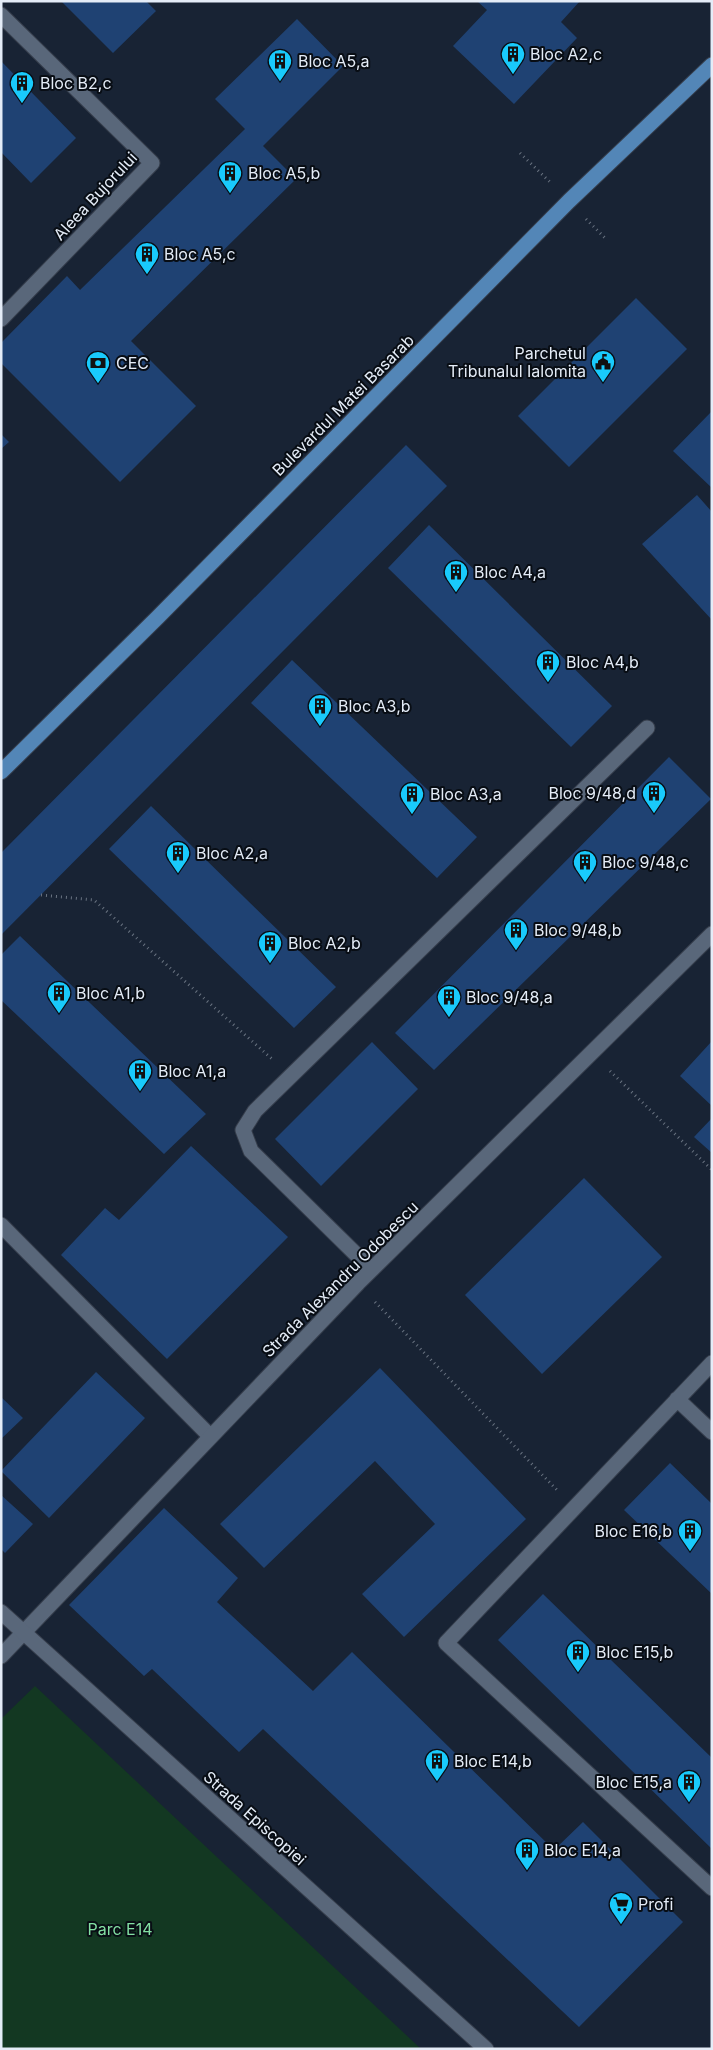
<svg xmlns="http://www.w3.org/2000/svg" width="713" height="2050" viewBox="0 0 713 2050" font-family="Inter,sans-serif">
  <rect width="100%" height="100%" fill="#182334"/>
  <path fill="#133822" d="M35,1686L421,2049H1V1719Z"/>
  <path fill="#1f4273" d="M61,1H146L156,11L113,53Z
    M477,1H580L561,22L577,38L514,104L453,46L487,10Z
    M297,19L343,66L263,146L296,179L131,341L196,406L120,482L1,363V343L67,276L80,290L245,129L215,99Z
    M1,61L76,138L31,183L1,152Z
    M636,298L687,349L569,467L518,416Z
    M712,411V488L673,451Z
    M1,434L9,442L1,449Z
    M406,445L447,486L1,935V853Z
    M697,495L712,512V620L642,544Z
    M429,525L612,706L571,747L388,568Z
    M292,660L477,837L437,878L251,703Z
    M669,757L711,799L434,1070L395,1033Z
    M151,806L336,987L294,1028L109,849Z
    M20,936L206,1114L164,1154L1,1000V955Z
    M712,1041V1106L680,1076Z
    M372,1042L418,1089L321,1186L275,1139Z
    M712,1118V1153L694,1137Z
    M191,1146L288,1237L167,1359L61,1255L105,1208L119,1220Z
    M584,1178L662,1257L542,1374L465,1295Z
    M380,1368L526,1519L404,1637L362,1594L435,1524L375,1461L264,1568L220,1524Z
    M96,1372L145,1418L49,1518L1,1471Z
    M1,1397L23,1418L1,1439Z
    M670,1463L712,1504V1594L624,1510Z
    M1,1495L33,1524L5,1553L1,1549Z
    M164,1508L238,1578L217,1602L313,1691L352,1652L554,1850L583,1822L683,1922L579,2027L263,1729L239,1752L152,1669L144,1676L69,1605Z
    M543,1594L712,1758V1849L498,1640Z"/>
  <g fill="none" stroke-linecap="round" stroke-linejoin="round">
    <g stroke="#353d4b" stroke-width="17">
      <path id="service" d="M1,15L152,163L1,319
        M1,1225L210,1436
        M371,1269L251,1151L243,1130L255,1111L647,728
        M712,1363L446,1643L712,1888
        M677,1399L712,1432"/>
    </g>
    <g stroke="#353d4b" stroke-width="17">
      <path id="minor" d="M1,1656L358,1283L712,934"/>
    </g>
    <g stroke="#353d4b" stroke-width="17">
      <path id="tertiary" d="M1,1612L486,2049"/>
    </g>
    <g stroke="#353d4b" stroke-width="17">
      <path id="primary" d="M1,772L158,617L569,201L712,65"/>
    </g>
    <path stroke="#697381" stroke-width="3" stroke-dasharray="1 4" stroke-linecap="butt" d="M520,153L552,184
      M586,219L605,238
      M41,895L94,900L272,1059
      M610,1071L712,1170
      M375,1302L557,1490"/>
    <use href="#service" stroke="#59677a" stroke-width="15"/>
    <use href="#minor" stroke="#59677a" stroke-width="15"/>
    <use href="#tertiary" stroke="#59677a" stroke-width="15"/>
    <use href="#primary" stroke="#5386b7" stroke-width="15"/>
  </g>
  <defs>
    <g id="building-pin" transform="scale(1.25)"><path d="M0 17L-7.5 6A9.5 9.5 0 1 1 7.5 6Z" fill="#19cafc" stroke="#080d14"/><path d="M-4-6H4V6H1V3H-1V6H-4ZM-2.5-4.3h1.7v1.8h-1.7ZM.8-4.3h1.7v1.8H.8ZM-2.5-1h1.7V.8h-1.7ZM.8-1h1.7V.8H.8Z" fill="#111"/></g>
    <g id="civic-pin" transform="scale(1.25)"><path d="M0 17L-7.5 6A9.5 9.5 0 1 1 7.5 6Z" fill="#19cafc" stroke="#080d14"/><path d="M-.6-6.5H3V-4.5H.6V-3L4-1V1h2V6H-6V1h2V-1L-.6-3ZM-1.2 2.5V6h2.4V2.5Z" fill="#111"/></g>
    <g id="bank-pin" transform="scale(1.25)"><path d="M0 17L-7.5 6A9.5 9.5 0 1 1 7.5 6Z" fill="#19cafc" stroke="#080d14"/><path d="M-6-4H6V4H-6ZM0-2.3a2.3 2.3 0 1 0 0 4.6a2.3 2.3 0 1 0 0-4.6Z" fill="#111"/></g>
    <g id="supermarket-pin" transform="scale(1.25)"><path d="M0 17L-7.5 6A9.5 9.5 0 1 1 7.5 6Z" fill="#19cafc" stroke="#080d14"/><path d="M-6-5.5h2.5l.6 2H6L4.5 2H-2.5L-4.4-4H-6ZM-1.5 3.2a1.3 1.3 0 1 0 .1 0ZM3 3.2a1.3 1.3 0 1 0 .1 0Z" fill="#111"/></g>
  </defs>
  <g fill-rule="evenodd">
    <use href="#building-pin" x="513" y="54"/>
    <use href="#building-pin" x="280" y="61"/>
    <use href="#building-pin" x="22" y="83"/>
    <use href="#building-pin" x="230" y="173"/>
    <use href="#building-pin" x="147" y="254"/>
    <use href="#civic-pin" x="603" y="362"/>
    <use href="#bank-pin" x="98" y="363"/>
    <use href="#building-pin" x="456" y="572"/>
    <use href="#building-pin" x="548" y="662"/>
    <use href="#building-pin" x="320" y="706"/>
    <use href="#building-pin" x="654" y="793"/>
    <use href="#building-pin" x="412" y="794"/>
    <use href="#building-pin" x="178" y="853"/>
    <use href="#building-pin" x="585" y="862"/>
    <use href="#building-pin" x="516" y="930"/>
    <use href="#building-pin" x="270" y="943"/>
    <use href="#building-pin" x="59" y="993"/>
    <use href="#building-pin" x="449" y="997"/>
    <use href="#building-pin" x="140" y="1071"/>
    <use href="#building-pin" x="690" y="1531"/>
    <use href="#building-pin" x="578" y="1652"/>
    <use href="#building-pin" x="437" y="1761"/>
    <use href="#building-pin" x="689" y="1782"/>
    <use href="#building-pin" x="527" y="1850"/>
    <use href="#supermarket-pin" x="621" y="1904"/>
  </g>
  <g text-anchor="middle" stroke-width="4" stroke-linejoin="round" paint-order="stroke">
    <g font-size="16" fill="#e4ecf7" stroke="#080d14" text-anchor="start">
      <text x="530" y="60">Bloc A2,c</text>
      <text x="298" y="67">Bloc A5,a</text>
      <text x="40" y="89">Bloc B2,c</text>
      <text x="248" y="179">Bloc A5,b</text>
      <text x="164" y="260">Bloc A5,c</text>
      <text x="586" y="359" text-anchor="end">Parchetul<tspan x="586" dy="18">Tribunalul Ialomita</tspan></text>
      <text x="116" y="369">CEC</text>
      <text x="474" y="578">Bloc A4,a</text>
      <text x="566" y="668">Bloc A4,b</text>
      <text x="338" y="712">Bloc A3,b</text>
      <text x="636" y="799" text-anchor="end">Bloc 9/48,d</text>
      <text x="430" y="800">Bloc A3,a</text>
      <text x="196" y="859">Bloc A2,a</text>
      <text x="602" y="868">Bloc 9/48,c</text>
      <text x="534" y="936">Bloc 9/48,b</text>
      <text x="288" y="949">Bloc A2,b</text>
      <text x="76" y="999">Bloc A1,b</text>
      <text x="466" y="1003">Bloc 9/48,a</text>
      <text x="158" y="1077">Bloc A1,a</text>
      <text x="672" y="1537" text-anchor="end">Bloc E16,b</text>
      <text x="596" y="1658">Bloc E15,b</text>
      <text x="454" y="1767">Bloc E14,b</text>
      <text x="672" y="1788" text-anchor="end">Bloc E15,a</text>
      <text x="544" y="1856">Bloc E14,a</text>
      <text x="638" y="1910">Profi</text>
    </g>
    <g font-size="16" fill="#e4ecf7" stroke="#080d14">
      <text transform="translate(95 196) rotate(-47)" y="6">Aleea Bujorului</text>
      <text transform="translate(343 405) rotate(-45)" y="6">Bulevardul Matei Basarab</text>
      <text transform="translate(340 1279) rotate(-45)" y="6">Strada Alexandru Odobescu</text>
      <text transform="translate(255 1818) rotate(42)" y="6">Strada Episcopiei</text>
    </g>
    <g font-size="16" fill="#83dfa3" stroke="#080d14">
      <text x="120" y="1935">Parc E14</text>
    </g>
  </g>
  <rect width="713" height="2050" fill="none" stroke="#e4ecf7" stroke-width="5"/>
</svg>
